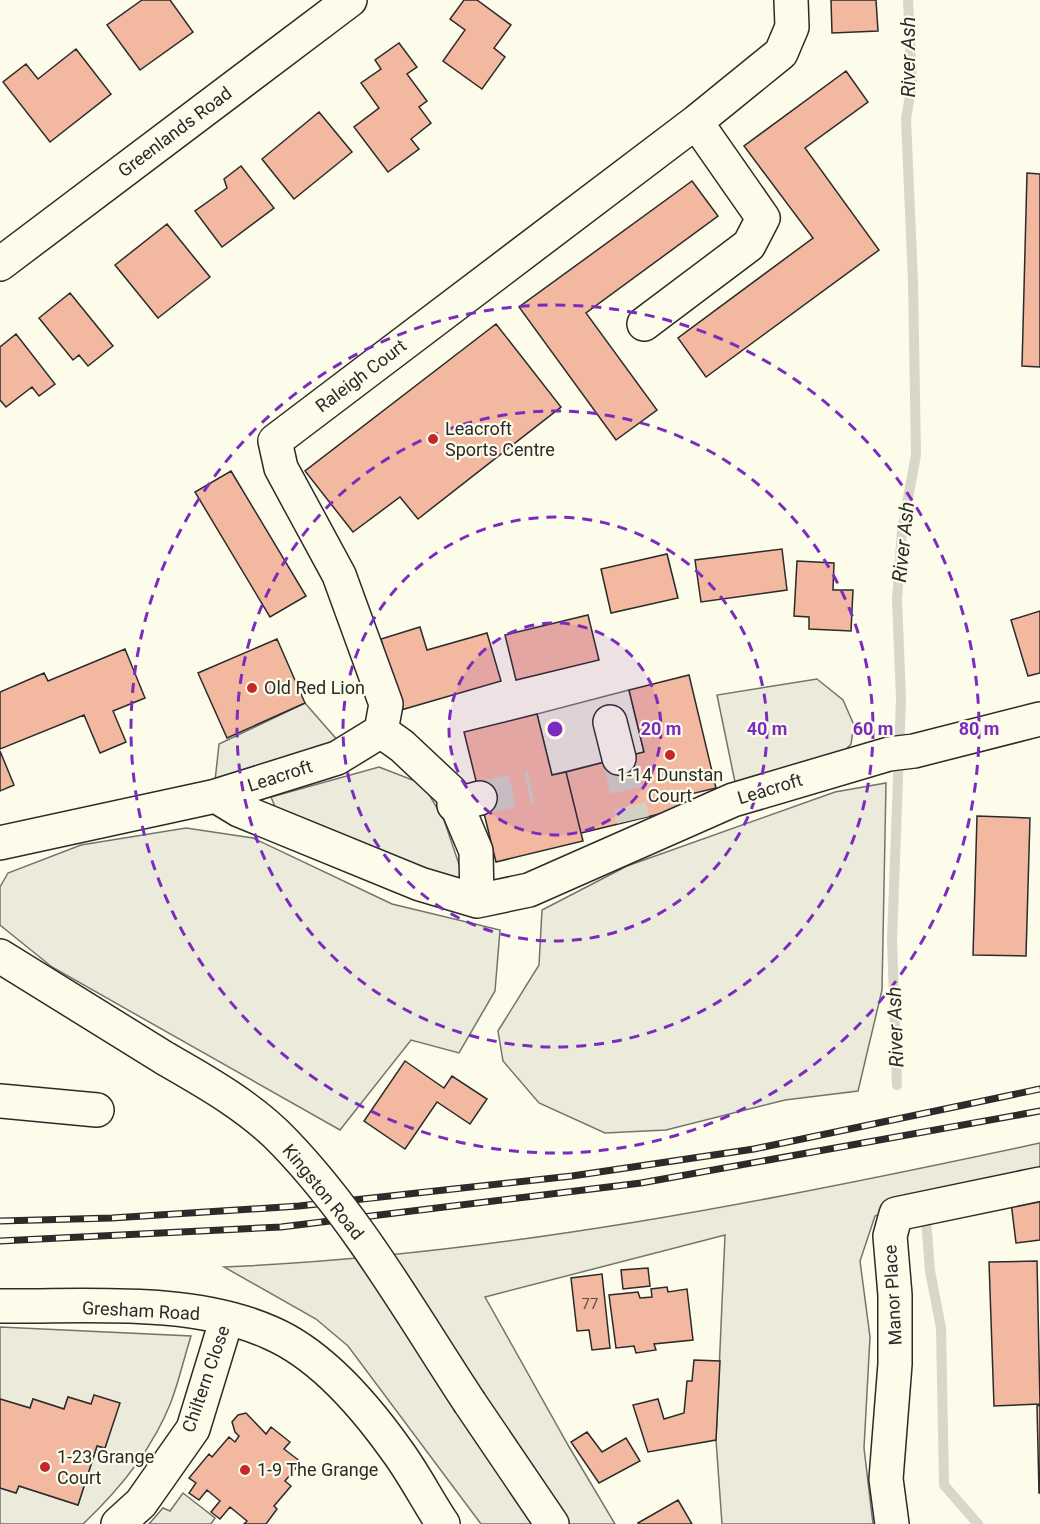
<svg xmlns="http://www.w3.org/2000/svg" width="1040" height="1524" viewBox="0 0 1040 1524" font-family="Roboto,sans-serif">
  <rect width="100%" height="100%" fill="#fdfbea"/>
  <path fill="#ecebdb" stroke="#74746e" stroke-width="1.5" d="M817,679L843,700L854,725L851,744L838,758L735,782L717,695Z
    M379,767L423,784L444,820L464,879L405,867L278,814L271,797Z
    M886,783L882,990L858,1091L785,1100L666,1130L605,1133L539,1103L503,1061L498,1031L539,965L542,910L627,866L835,792Z
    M186,828L253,838L392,904L500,930L495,991L459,1053L411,1040L340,1130L52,967L0,925V887L8,873L81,845Z
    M1040,1143V1169L932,1192L875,1216L860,1261L870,1337L864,1448L873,1524H722L716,1440L725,1235L485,1297L568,1445L615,1524H481L348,1346L316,1319L224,1267C499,1255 771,1201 1040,1143Z
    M0,1327L191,1336C184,1358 179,1381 171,1402C153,1448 118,1491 83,1524H0V1488L16,1493L19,1486L78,1505L97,1446L105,1448L119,1403L91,1404L68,1397L64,1409L33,1399L30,1408L0,1399Z"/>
  <path fill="#eceadb" stroke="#74746e" stroke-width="1.5" d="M629,690L644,752L552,775L537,714Z
    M305,703L339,742L215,781L219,744Z
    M183,1493L215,1518L211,1524H149L163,1508L170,1511Z"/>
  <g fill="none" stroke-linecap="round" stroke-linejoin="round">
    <path stroke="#d8d7c9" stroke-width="10" d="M897,1085L892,940L901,699L897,599L902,530L916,455L913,281L906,119L912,83L908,0
      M926,1219L930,1271L941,1328L944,1485L978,1524"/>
  </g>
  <path fill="#f2b8a0" stroke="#2b2b2b" stroke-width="1.5" d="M142,0H170L193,32L140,70L107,25Z
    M464,0H477L511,25L494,48L505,57L482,89L443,61L465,30L450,19Z
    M831,0H876L878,31L832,33Z
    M399,43L417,67L407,74L427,101L419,107L431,123L411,139L419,149L388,172L354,127L379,108L361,83L381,69L375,60Z
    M76,49L111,94L50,142L3,82L26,64L38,79Z
    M846,71L868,102L805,148L879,250L706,377L678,338L813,238L744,146Z
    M319,112L352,152L294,199L262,159Z
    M241,166L274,208L222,247L195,211L227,188L224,179Z
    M1027,173L1040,174V367L1022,366Z
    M692,181L718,216L586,313L657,410L616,440L519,307Z
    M167,224L210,277L158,318L115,265Z
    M70,293L113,346L88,366L79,355L73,360L39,318Z
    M496,324L561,407L418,519L400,497L353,532L305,471Z
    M16,334L55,384L39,396L32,387L6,407L0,400V347Z
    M231,471L306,596L270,617L195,492Z
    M782,549L787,590L701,602L695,560Z
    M667,554L678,598L611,613L601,569Z
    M797,561L834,563L833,590H853L851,631L809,629V617L794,616Z
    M1040,611V673L1028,676L1011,620Z
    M588,615L599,660L516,680L505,635Z
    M420,627L427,650L487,633L501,681L401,710L381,639Z
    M277,639L305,703L227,738L198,673Z
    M125,649L145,698L113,711L126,742L100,753L84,715L0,749V692L44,673L48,681Z
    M689,675L716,788L678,797L680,809L581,833L566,772L644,752L629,690Z
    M537,714L552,775L566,772L583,841L496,862L464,732Z
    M0,751L14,785L0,791Z
    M977,816L1030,818L1026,956L973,955Z
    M405,1061L444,1088L452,1076L487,1099L470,1124L437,1102L405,1149L364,1121Z
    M1040,1198V1240L1016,1243L1011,1202Z
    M1037,1261L1040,1404L994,1406L989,1262Z
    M648,1268L650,1286L623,1289L621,1270Z
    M602,1274L610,1348L592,1350L589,1330L577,1331L571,1278Z
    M667,1287L668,1292L687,1289L693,1340L654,1344L656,1350L636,1353L634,1346L616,1348L609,1295L638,1292L640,1298L652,1297L651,1289Z
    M694,1360L720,1361L716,1440L648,1452L633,1405L658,1399L664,1419L684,1413L687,1381H692Z
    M94,1395L120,1403L105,1448L97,1446L78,1505L19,1486L16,1493L0,1488V1399L30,1408L33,1399L64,1409L68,1397L91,1404Z
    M1040,1405V1493H1039L1037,1406Z
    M246,1413L266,1434L271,1427L290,1442L284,1449L301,1462L285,1481L291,1486L274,1506L277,1509L266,1524H244L247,1521L230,1507L220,1519L211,1512L220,1501L207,1490L199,1500L189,1493L196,1483L189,1478L209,1454L212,1457L229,1437L235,1442L239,1436L235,1432L232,1422L238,1415Z
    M587,1432L602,1452L626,1438L640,1461L599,1483L571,1442Z
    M678,1500L692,1524H639L638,1523Z"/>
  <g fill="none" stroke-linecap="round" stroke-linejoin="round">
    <path stroke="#d3d1c4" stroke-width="33" stroke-dasharray="33 16" stroke-linecap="butt" d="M619,758L633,820
      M480,798L531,787"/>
    <g stroke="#2b2b2b" stroke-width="36">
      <path id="minor" d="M0,264L350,0
        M644,324L749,245L763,218L696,122
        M610,722L619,758
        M381,731L386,704L339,575L281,468L275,441L696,122L781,53L792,27L791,0
        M216,796L337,758L381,731L402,746L451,792L476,851L477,901
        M454,805L480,798
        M0,843L216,796L239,810L420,884L477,901L529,890L733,800L889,754L914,751L1040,719
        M0,956L166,1059
        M0,1101L97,1110
        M0,1306C86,1307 192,1297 271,1333C322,1355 365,1406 397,1451C414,1474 427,1500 443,1524
        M470,1403L552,1524
        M118,1524L141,1503L193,1429L227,1318
        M892,1524L886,1479L895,1364V1295L890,1236L896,1214L1040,1184"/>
    </g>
    <use href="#minor" stroke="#fdfbea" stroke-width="33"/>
    <g stroke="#2b2b2b" stroke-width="7">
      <path id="rail" d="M0,1221L112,1218L299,1206L572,1176L754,1149L1040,1089
        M0,1241L281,1227L641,1183L1040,1111"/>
    </g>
    <use href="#rail" stroke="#fdfbea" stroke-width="4.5" stroke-dasharray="14" stroke-linecap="butt"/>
    <g stroke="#2b2b2b" stroke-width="36" stroke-linecap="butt">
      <path id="minor-bridge" d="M166,1059C208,1083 252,1108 285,1143C358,1219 412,1315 470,1403"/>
    </g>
    <use href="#minor-bridge" stroke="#fdfbea" stroke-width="33"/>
  </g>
  <circle cx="555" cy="729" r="106" fill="#7b2cbf" fill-opacity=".12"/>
  <g fill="none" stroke="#7b2cbf" stroke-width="3" stroke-dasharray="10 8">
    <circle cx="555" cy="729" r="106"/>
    <circle cx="555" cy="729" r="212"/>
    <circle cx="555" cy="729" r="318"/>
    <circle cx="555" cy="729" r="424"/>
  </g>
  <g fill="#c62828" stroke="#fdfbea" stroke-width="2">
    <circle cx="433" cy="439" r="6"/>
    <circle cx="252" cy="688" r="6"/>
    <circle cx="670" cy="755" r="6"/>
    <circle cx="45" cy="1467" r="6"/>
    <circle cx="245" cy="1470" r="6"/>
  </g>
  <g text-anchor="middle" stroke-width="4.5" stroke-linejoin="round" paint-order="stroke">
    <g font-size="15" fill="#5d4e48">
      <text x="590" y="1309">77</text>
    </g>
    <g font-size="18" fill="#2b2b2b" stroke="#fdfbea">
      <text transform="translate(175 132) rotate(-37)" y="6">Greenlands Road</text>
      <text transform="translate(361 376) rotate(-37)" y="6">Raleigh Court</text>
      <text transform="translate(280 776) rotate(-18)" y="6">Leacroft</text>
      <text transform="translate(770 789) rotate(-17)" y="6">Leacroft</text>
      <text transform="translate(323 1192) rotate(51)" y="6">Kingston Road</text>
      <text transform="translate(893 1295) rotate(-93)" y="6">Manor Place</text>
      <text transform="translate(141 1311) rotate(3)" y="6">Gresham Road</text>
      <text transform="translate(206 1379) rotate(-71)" y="6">Chiltern Close</text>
    </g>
    <g font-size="18" fill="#2b2b2b" stroke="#fdfbea" text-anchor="start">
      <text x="445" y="435">Leacroft<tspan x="445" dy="21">Sports Centre</tspan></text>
      <text x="264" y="694">Old Red Lion</text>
      <text x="670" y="781" text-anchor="middle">1-14 Dunstan<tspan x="670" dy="21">Court</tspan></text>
      <text x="57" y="1463">1-23 Grange<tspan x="57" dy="21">Court</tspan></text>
      <text x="257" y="1476">1-9 The Grange</text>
    </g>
    <g font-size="20" font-style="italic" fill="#2b2b2b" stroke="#fdfbea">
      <text transform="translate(908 57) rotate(-90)" y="7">River Ash</text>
      <text transform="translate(903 542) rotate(-84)" y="7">River Ash</text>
      <text transform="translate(895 1027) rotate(-92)" y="7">River Ash</text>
    </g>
  </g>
  <circle cx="555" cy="729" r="9" fill="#7b2cbf" stroke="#fdfbea" stroke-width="3"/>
  <g font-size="18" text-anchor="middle" font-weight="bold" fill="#7b2cbf" stroke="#fdfbea" stroke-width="4.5" stroke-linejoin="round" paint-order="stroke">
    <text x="661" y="735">20 m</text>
    <text x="767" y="735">40 m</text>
    <text x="873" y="735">60 m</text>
    <text x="979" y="735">80 m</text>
  </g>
</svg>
